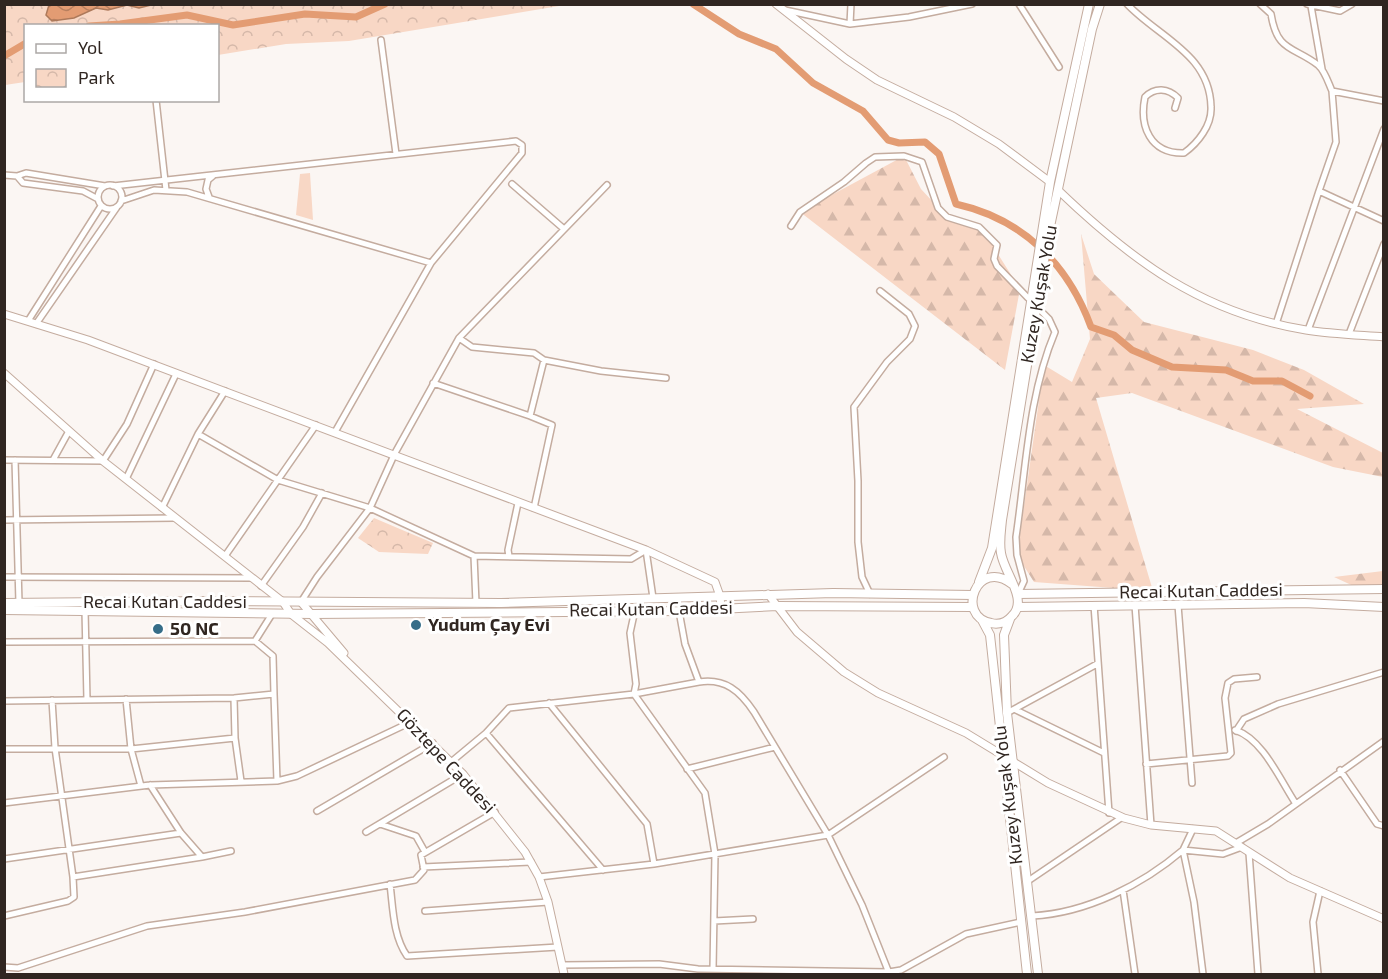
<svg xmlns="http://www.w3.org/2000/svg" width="1388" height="979" viewBox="0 0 1388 979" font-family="'Exo 2',sans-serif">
  <defs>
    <pattern id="forest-firs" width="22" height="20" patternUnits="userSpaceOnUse" patternTransform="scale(1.5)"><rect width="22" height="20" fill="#f8d7c5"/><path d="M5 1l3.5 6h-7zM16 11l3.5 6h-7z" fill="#d5b8a9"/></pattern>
    <pattern id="park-crowns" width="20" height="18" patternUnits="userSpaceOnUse" patternTransform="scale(1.5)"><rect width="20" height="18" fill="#f8d7c5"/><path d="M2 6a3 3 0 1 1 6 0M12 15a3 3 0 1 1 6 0" fill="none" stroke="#d5b8a9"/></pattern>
    <pattern id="water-waves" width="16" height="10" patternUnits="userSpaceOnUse" patternTransform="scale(1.5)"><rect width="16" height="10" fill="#e39c73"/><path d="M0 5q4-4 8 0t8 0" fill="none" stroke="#b87f5e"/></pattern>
  </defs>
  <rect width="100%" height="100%" fill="#fbf6f3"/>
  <path fill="#f8d7c5" d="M310,173L313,220L296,215L300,174Z"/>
  <path fill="url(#forest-firs)" d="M904,156L921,189L947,217L991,236L996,251L1020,289L1005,370L800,212Z
    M1081,234L1094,274L1144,322L1253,350L1304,370L1364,404L1297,409L1383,453V477L1333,467L1132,393L1096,398L1153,591L1034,582L1017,555L1044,365L1072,382L1090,339Z
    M1383,571V586L1360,589L1334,577Z"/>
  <path fill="url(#park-crowns)" d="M5,5H565L349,41L286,44L218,55V26H26L25,82L5,85Z
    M374,518L433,543L428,554L379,552L358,538Z"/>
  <path fill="url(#water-waves)" stroke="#ad795a" stroke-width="1.5" d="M49,5V4L151,5L139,8L127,5L108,10L96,8L74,18L52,21L46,15Z"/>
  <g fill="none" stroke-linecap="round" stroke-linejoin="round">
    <path stroke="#e39c73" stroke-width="7" d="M693,4L739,34L776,49L813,83L863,111L888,140L899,143L925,142L939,154L956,204C1023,219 1068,264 1091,327L1114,335L1132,350L1172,367L1226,370L1253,381H1282L1310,396
      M89,26L120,24L187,15L233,25L305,14L356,17L385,4
      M4,56L26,43"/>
    <g stroke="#c4ac9f" stroke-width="8">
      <path id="minor" d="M1019,4L1059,67
        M1127,4C1158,37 1210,54 1211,107C1212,125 1198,143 1184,153C1150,154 1139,126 1145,97C1155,87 1168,88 1178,98L1175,108
        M1260,4L1271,14C1277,52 1293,46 1318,65C1325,71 1328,82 1332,91L1384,101
        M1307,4L1340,11L1352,4
        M1311,6L1322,69
        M785,10L850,24L909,17L972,4
        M850,24L851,4
        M381,40L396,154
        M156,100L166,190
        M4,175L17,176
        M512,184L564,229
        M98 197a12 12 0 1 1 24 0a12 12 0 1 1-24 0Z
        M113,186L516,141L522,145V153L431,263L335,432
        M1319,191L1336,142L1332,91
        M209,197L206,189L208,180L214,175
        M98,199L83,191L23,183L17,176L26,173L105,186
        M121,201L154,190L187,192L431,263
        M791,226L800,212L844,182L866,163L875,157L904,156L922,162L938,208L947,217L979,227L997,245L994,259L997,266L1028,298
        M28,321L101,206
        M36,324L117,207
        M1276,324L1319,191L1384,221
        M1308,330L1384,129
        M1349,334L1384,244
        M459,338L472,347L534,353L544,360L601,371L666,378
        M433,383L530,416
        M198,434L278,480L370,508L474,556L631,559L646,550L653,598
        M4,460L103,461L127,424L154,364
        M15,460L19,603
        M53,460L69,431
        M126,479L176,374
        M162,508L198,434L225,391
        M534,508L552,425L530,416L544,360
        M4,520L175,518
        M225,556L316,425
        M474,556L476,603
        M509,556L508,550L518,503
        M4,577L252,578
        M261,586L303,527L322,493
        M870,594L862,577L858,542V481L854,407L887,362L910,339L915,326L909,314L880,291
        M1018,594L1024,581L1017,555L1016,537C1026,470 1028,396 1055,332L1049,319L1038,308
        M301,602L317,577L370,508L395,453L459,338L607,185
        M1094,605L1109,813
        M1135,605L1151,825
        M1178,605L1192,783
        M85,610L87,700
        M635,610L630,633L636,684L634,694L699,682L685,644L679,611
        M255,641L272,614
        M4,642L255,641L273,656L274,694L234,698L4,701
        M699,682C725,678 740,691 754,712L828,835L862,905L889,973
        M274,694L277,781
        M234,698L235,738
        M126,699L131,749L141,786
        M52,700L55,748L73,877
        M549,703L647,824L654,864
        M1016,710L1104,753
        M1007,713L1097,664
        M1235,730C1263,739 1280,780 1296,804
        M1236,731L1244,719L1278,704L1384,672
        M486,733L603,870
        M4,749H131L235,738L241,781
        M451,762L486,733L509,708L634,694L705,793L715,854L713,969
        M1146,764L1228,756L1231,753L1225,698L1228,683L1234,679L1257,677
        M687,769L775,747
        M1340,770L1377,824L1384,826
        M4,803L150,785L277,781L297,776L411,722
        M317,811L433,743
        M380,824L416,836L425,852
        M1193,829L1183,850L1194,902L1203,974
        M366,832L463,774
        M1236,843L1268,824L1384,741
        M1249,853L1258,974
        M202,857L231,851
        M4,859L181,833
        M423,867L531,862
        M539,877L654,864L828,835L944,757
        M1028,881L1121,818
        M390,884C393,908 393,936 407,956L558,947
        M1123,890L1135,974
        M425,911L548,902
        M4,916L68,901L74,897L73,877L202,857L181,833L150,785
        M1032,916C1087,913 1142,885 1183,850L1223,854L1242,847
        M714,921L753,919
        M562,965L659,964L698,969L889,972L901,970L966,934L1021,922
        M4,967L18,968L147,926L245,912L415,880L424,870L421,855L495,812
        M1318,974L1313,922L1320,891"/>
    </g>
    <g stroke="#c4ac9f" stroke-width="9">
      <path id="tertiary" d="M776,4L846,59L877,80L954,117L999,144L1050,182
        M1058,190C1132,261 1202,313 1306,330C1331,334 1358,335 1384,337
        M4,314L88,340L646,550L715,582L720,596L721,608
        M4,373L103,461L283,602L291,614L328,643L364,678
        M768,594L797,632L844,672L878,693L966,733L1048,783L1124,818L1151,825L1216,831L1290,878L1384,919
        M301,602L344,653
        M362,676L463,774L525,852L539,877L548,902L564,974"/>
    </g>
    <g stroke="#c4ac9f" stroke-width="10">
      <path id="secondary" d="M979,582L992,548L1050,182L1089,4
        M1012,584C977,557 955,616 991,623C999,625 1007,622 1012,616C1029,600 1004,573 1001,553C999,542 1001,531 1002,520L1048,236L1092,29L1100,4
        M1018,594L1384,589
        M4,603L213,601L501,603L833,593L973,595
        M1018,607L1304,603L1384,607
        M4,610L312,614L679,611L777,606L973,607
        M1010,619L1004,635L1007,713L1038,974
        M982,620L990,635L1027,974"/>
    </g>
    <use href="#minor" stroke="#fff" stroke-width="5"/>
    <use href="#tertiary" stroke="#fff" stroke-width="7"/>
    <use href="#secondary" stroke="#fff" stroke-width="8"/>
  </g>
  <g fill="#366d88" stroke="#fff" stroke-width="2">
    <circle cx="416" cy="625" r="6"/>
    <circle cx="158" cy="629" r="6"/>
  </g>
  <g text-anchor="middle" stroke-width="6" stroke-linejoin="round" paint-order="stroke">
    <g font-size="18" fill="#302621" stroke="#fff">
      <text transform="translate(1039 294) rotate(-80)" y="6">Kuzey Kuşak Yolu</text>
      <text transform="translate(1201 591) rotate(-1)" y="6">Recai Kutan Caddesi</text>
      <text x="165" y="608">Recai Kutan Caddesi</text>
      <text transform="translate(651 609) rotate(-1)" y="6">Recai Kutan Caddesi</text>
      <text transform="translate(446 761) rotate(47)" y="6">Göztepe Caddesi</text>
      <text transform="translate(1008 795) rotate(-97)" y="6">Kuzey Kuşak Yolu</text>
    </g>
    <g font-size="18" font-weight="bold" fill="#302621" stroke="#fff" text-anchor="start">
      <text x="428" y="631">Yudum Çay Evi</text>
      <text x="170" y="635">50 NC</text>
    </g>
  </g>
  <rect width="1388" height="979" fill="none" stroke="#302621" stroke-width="12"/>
  <rect x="24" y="24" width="195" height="78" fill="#ffffff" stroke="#aca8a6" stroke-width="1.5"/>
  <rect x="36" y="44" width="30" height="9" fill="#ffffff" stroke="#aca8a6" stroke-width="1.5"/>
  <text x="78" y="54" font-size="18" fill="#302621">Yol</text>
  <rect x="36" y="69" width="30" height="18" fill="url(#park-crowns)" stroke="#aca8a6" stroke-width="1.5"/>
  <text x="78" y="84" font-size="18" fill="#302621">Park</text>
</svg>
